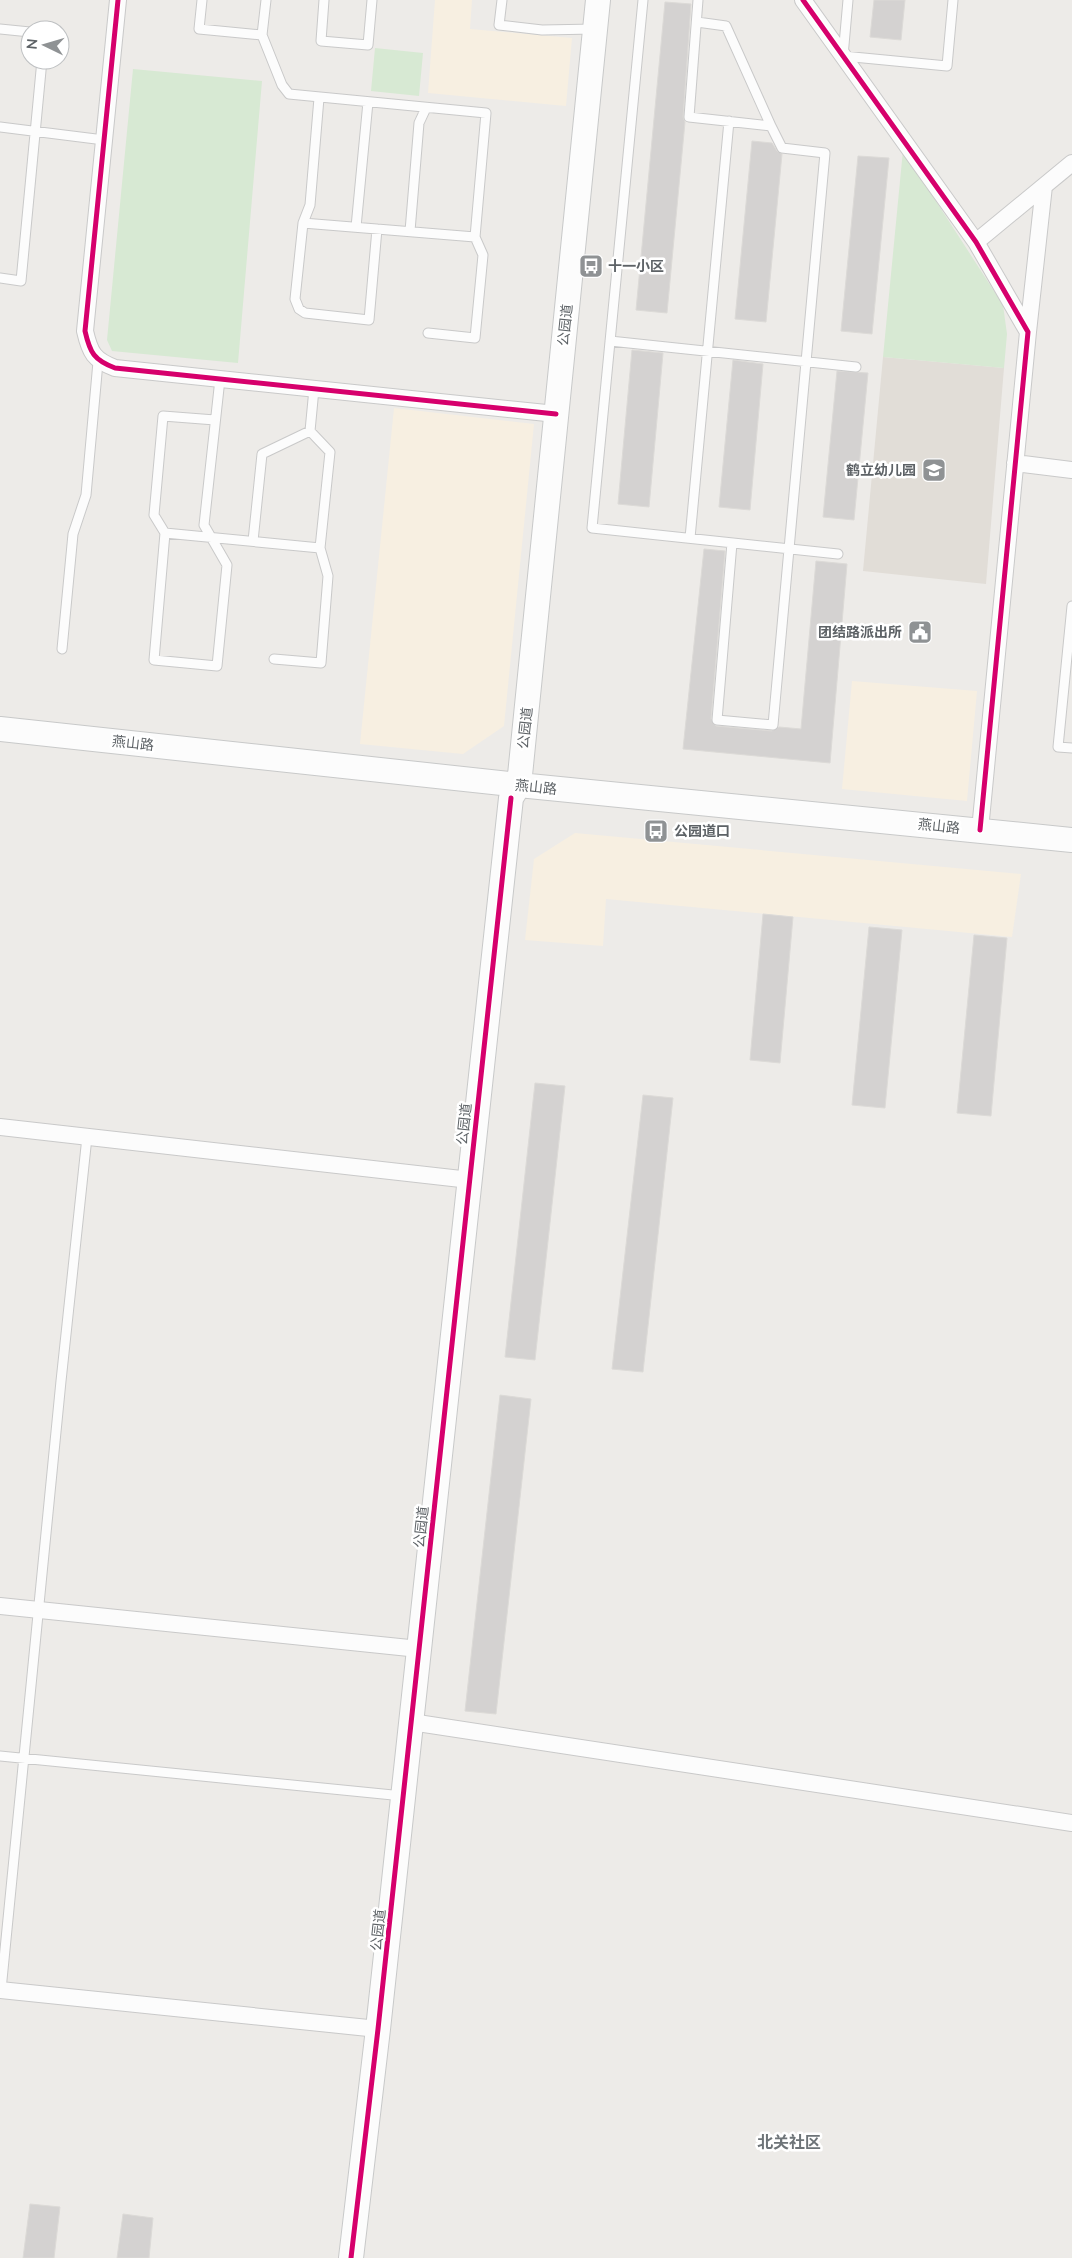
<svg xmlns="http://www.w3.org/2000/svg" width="1072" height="2258" viewBox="0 0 1072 2258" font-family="Lato,'Noto Sans SC',sans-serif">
  <rect width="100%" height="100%" fill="#edebe8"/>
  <path fill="#f7efe1" d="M435,0H472L470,29L572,38L566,106L428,93Z
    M394,408L534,424L504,726L463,754L360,744Z
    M852,681L977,691L967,801L842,789Z
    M575,833L1021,874L1012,937L606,899L603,946L525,940L534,859Z"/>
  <path fill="#e1ddd7" d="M883,357L1004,368L986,584L863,571Z"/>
  <path fill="#d7e9d3" d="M375,48L423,53L419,96L371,91Z
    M133,69L262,81L238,363L112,351L107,340Z
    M903,150L1003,305L1007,334L1004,368L883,357Z"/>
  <path fill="#d4d2d1" stroke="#dcdad7" d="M874,0H905L901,40L870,37Z
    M665,2L691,4L683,117L685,122L667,313L636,310Z
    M752,141L772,143L777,151L782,154L766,322L735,319Z
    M858,156L889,158L872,334L841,331Z
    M632,350L663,353L649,507L618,504Z
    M733,360L763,364L750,510L719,507Z
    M837,371L868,373L854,520L823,517Z
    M704,549L725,551L711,719L716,726L772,731L779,727L801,729L816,561L847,564L830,763L683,749Z
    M763,914L793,917L780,1063L750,1060Z
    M869,927L902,930L885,1108L852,1105Z
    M974,935L1007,938L991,1116L957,1113Z
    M535,1083L565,1086L535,1360L505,1357Z
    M643,1095L673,1098L643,1372L612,1369Z
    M500,1395L531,1399L496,1714L465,1711Z
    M30,2204L60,2207L54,2258H23Z
    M123,2214L153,2218L149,2258H117Z"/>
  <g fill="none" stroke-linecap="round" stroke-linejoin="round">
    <g stroke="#c9c9c9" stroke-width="11">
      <path id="lane" d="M202,0L199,29L262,35L266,0
        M324,0L321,41L368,45L372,0
        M502,0L499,25L542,30L595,29
        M643,0L592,528L838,554
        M698,0L689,117L771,126L782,148L825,153L773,725L717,720L732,543
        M848,0L843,56L947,66L953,0
        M697,22L726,26L771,126
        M0,29L30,32
        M262,35L282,85L289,94L486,113L475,237L483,255L475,338L428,333
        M319,98L310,205L303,223L295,299L299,309L305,313L369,320L377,229
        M0,127L104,140
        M303,223L475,237
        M356,227L368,102
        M410,231L419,123L426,108
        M0,278L21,281L42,60
        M610,341L856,367
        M220,379L204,525L227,565L217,666L154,660L165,533C217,538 269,543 320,548L330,452L310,431
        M165,533L154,515L163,416L215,420
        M690,538L729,121
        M253,541L262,454L310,431L314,389
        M1072,606L1058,747L1072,748
        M62,649L73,534L86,495L98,362
        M274,659L321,663L328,576L320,548
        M0,1756L403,1796
        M1,1990L61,1381L87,1137"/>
    </g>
    <g stroke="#c9c9c9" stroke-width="18">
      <path id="street" d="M118,0L85,331C90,353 94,360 115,368L556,414
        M803,0L976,242L1028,332L980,830
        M976,242L1072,163
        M1028,332L1044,186
        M1015,463L1072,470
        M0,1127L470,1180
        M0,1606L419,1649
        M411,1722L1072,1823
        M0,1990L378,2029"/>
    </g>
    <g stroke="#c8c9c9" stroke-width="26">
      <path id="secondary" d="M0,729L519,785L1072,840
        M351,2258L378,2029L511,798L519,785L598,0"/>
    </g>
    <use href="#lane" stroke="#fcfcfc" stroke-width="9"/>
    <use href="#street" stroke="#fcfcfc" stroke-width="16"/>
    <use href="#secondary" stroke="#fcfcfc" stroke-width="24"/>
    <g stroke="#fff" stroke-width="8">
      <path id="cycleway" d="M118,0L85,331C90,353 94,360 115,368L556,414
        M803,0L976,242L1028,332L980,830
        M351,2258L378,2029L511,798"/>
    </g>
    <use href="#cycleway" stroke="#d6006c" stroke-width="5"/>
  </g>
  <defs>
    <g id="bus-square" transform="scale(1.25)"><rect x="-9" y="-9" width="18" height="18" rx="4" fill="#8f9294" stroke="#fff"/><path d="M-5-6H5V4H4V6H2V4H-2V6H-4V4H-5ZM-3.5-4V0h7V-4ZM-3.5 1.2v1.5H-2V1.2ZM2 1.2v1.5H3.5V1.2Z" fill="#fff"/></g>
    <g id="school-square" transform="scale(1.25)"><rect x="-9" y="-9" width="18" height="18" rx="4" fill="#8f9294" stroke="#fff"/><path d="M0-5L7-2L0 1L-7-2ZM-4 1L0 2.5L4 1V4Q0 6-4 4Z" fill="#fff"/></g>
    <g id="civic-square" transform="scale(1.25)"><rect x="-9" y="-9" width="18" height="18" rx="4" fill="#8f9294" stroke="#fff"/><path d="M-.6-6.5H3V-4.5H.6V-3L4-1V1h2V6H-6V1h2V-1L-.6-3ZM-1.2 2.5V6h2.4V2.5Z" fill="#fff"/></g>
  </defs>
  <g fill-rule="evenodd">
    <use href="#bus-square" x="591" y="266"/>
    <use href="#school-square" x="934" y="470"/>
    <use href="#civic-square" x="920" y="632"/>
    <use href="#bus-square" x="656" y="831"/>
  </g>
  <g text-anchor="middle" stroke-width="5" stroke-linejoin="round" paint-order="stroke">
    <g font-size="14" font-weight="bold" fill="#5d6266" stroke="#fff" text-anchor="start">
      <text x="608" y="271">十一小区</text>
      <text x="916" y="475" text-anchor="end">鹤立幼儿园</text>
      <text x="902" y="637" text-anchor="end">团结路派出所</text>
      <text x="674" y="836">公园道口</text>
    </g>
    <g font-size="14" fill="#5d6266" stroke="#fff">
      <text transform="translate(565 325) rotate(-84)" y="5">公园道</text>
      <text transform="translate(525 728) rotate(-84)" y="5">公园道</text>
      <text transform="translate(133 743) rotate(6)" y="5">燕山路</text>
      <text transform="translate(536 787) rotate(6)" y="5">燕山路</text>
      <text transform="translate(939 826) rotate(6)" y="5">燕山路</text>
      <text transform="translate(464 1124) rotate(-84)" y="5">公园道</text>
      <text transform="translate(421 1527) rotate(-84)" y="5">公园道</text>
      <text transform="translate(378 1930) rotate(-84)" y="5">公园道</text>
    </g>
    <g font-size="16" font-weight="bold" fill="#6e7478" stroke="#fff">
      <text x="789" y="2148">北关社区</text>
    </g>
  </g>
  <g transform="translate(45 45) rotate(275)"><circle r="24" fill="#ffffff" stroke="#bec0c2"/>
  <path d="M0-4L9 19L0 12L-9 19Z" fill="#8f9294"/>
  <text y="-8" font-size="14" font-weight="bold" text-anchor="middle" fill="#5d6266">N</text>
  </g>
</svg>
